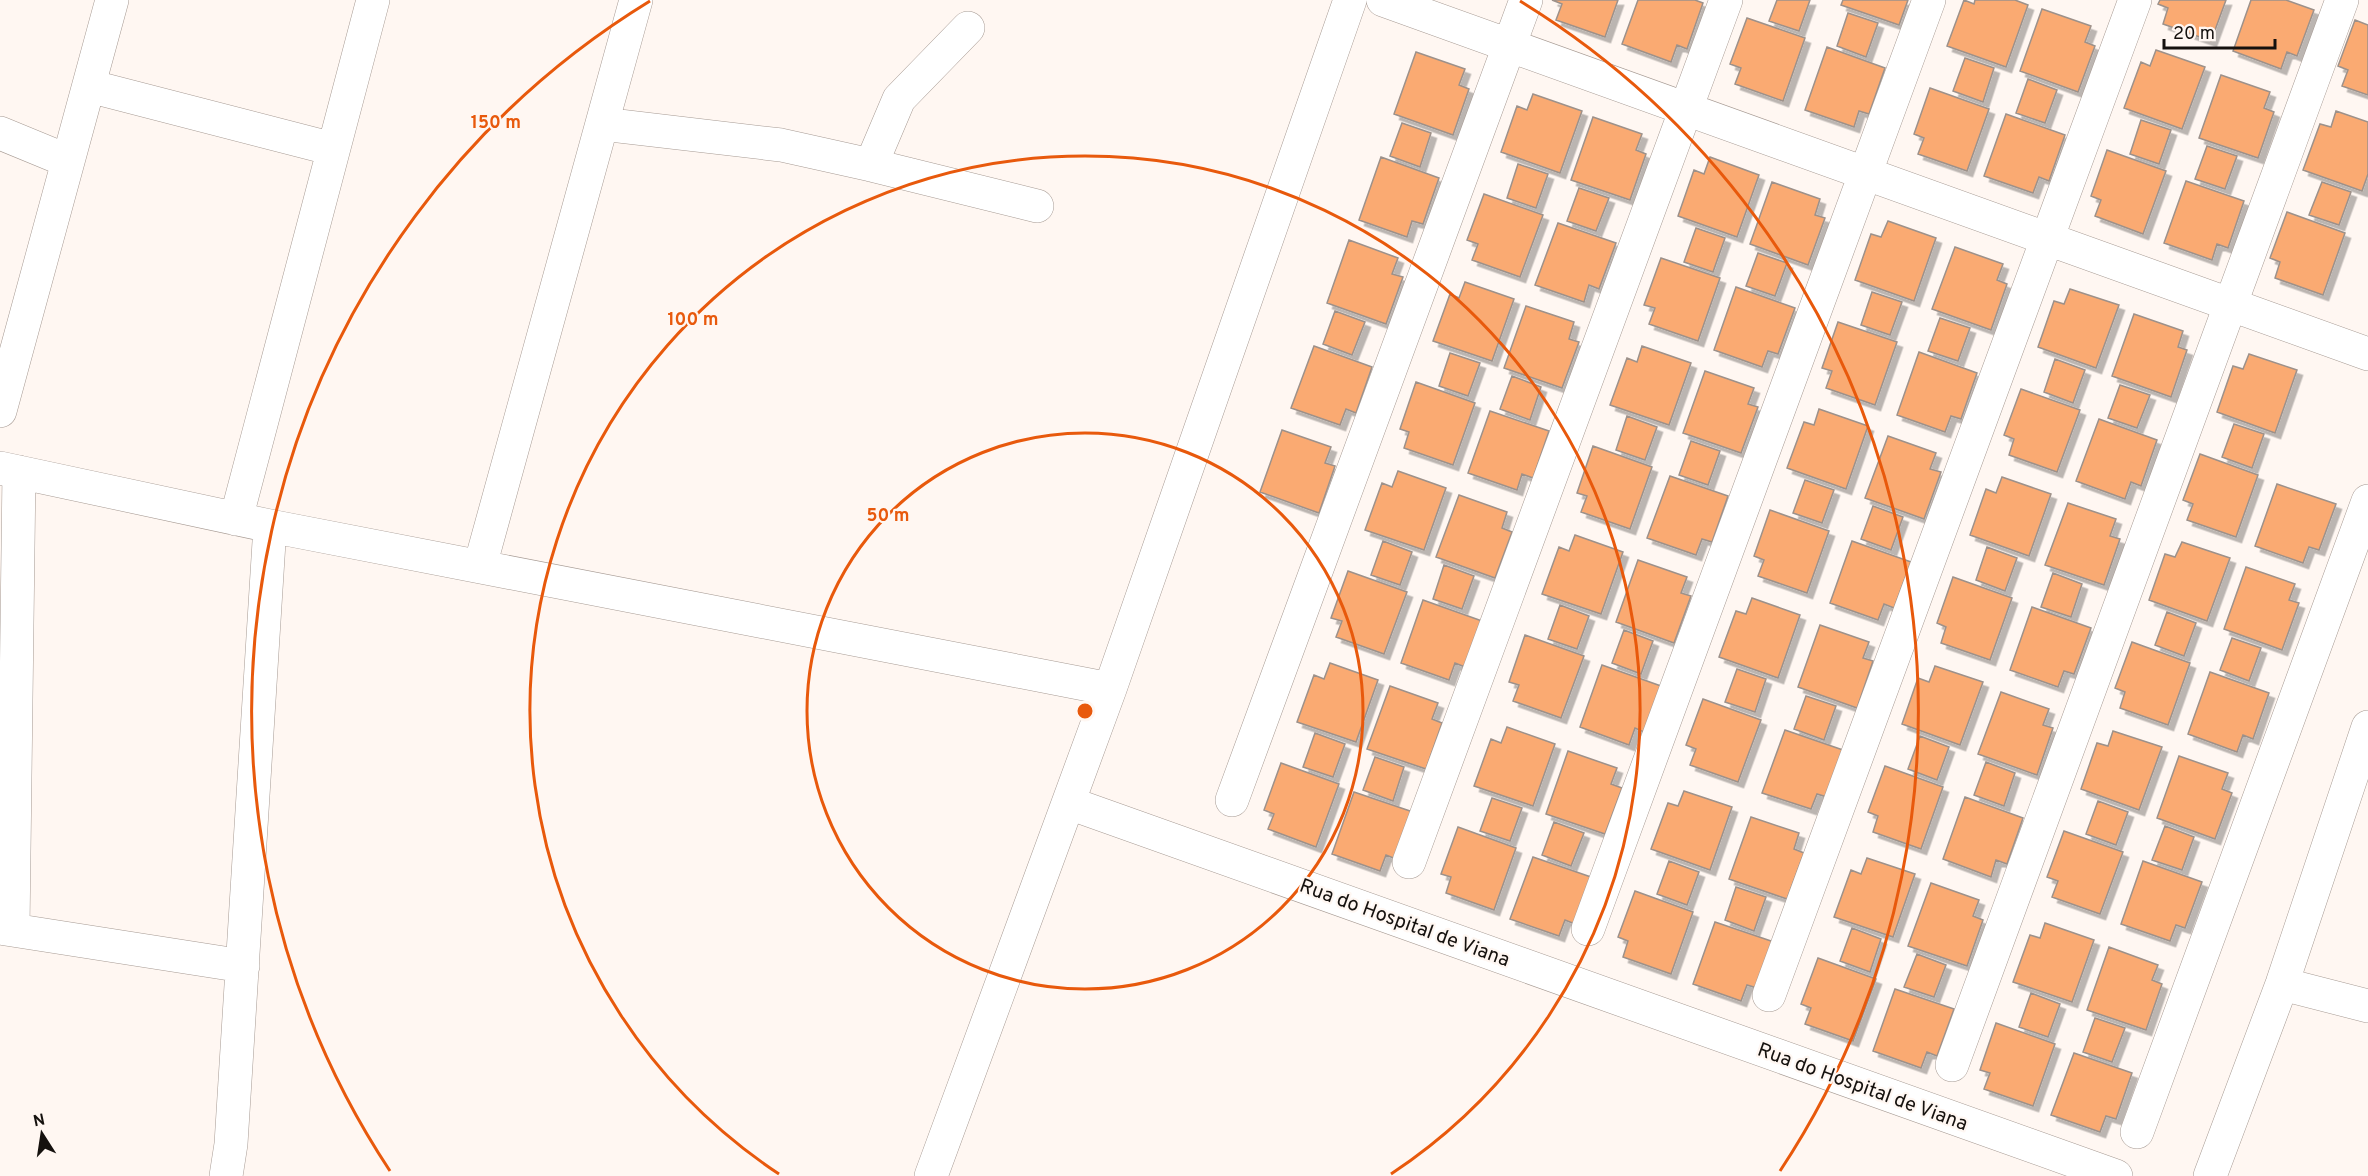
<svg xmlns="http://www.w3.org/2000/svg" width="2368" height="1176" viewBox="0 0 2368 1176" font-family="Overpass,sans-serif">
  <defs>
    <filter id="shadow"><feDropShadow dx="5.5" dy="5.5" stdDeviation="0" flood-color="#0004"/></filter>
  </defs>
  <rect width="100%" height="100%" fill="#fff7f2"/>
  <path fill="#faaa72" stroke="#9d918a" stroke-width="1.5" filter="url(#shadow)" d="M1552,0H1618L1605,37L1556,20L1562,4Z
    M1638,0H1695L1703,3L1687,49L1677,45L1671,62L1622,44Z
    M1777,0H1810L1799,31L1769,21Z
    M1843,0H1908L1899,25L1841,5Z
    M1964,0L1974,4L1975,0H2015L2028,5L2006,67L1947,46Z
    M2160,0H2226L2211,41L2163,24L2168,8L2158,4Z
    M2251,0H2286L2314,10L2297,56L2287,52L2281,69L2233,51Z
    M2042,9L2091,26L2085,42L2095,46L2078,92L2020,71Z
    M1848,13L1878,23L1866,57L1837,46Z
    M1747,18L1805,38L1783,101L1735,84L1741,68L1730,64Z
    M2355,20L2368,25V95L2342,86L2348,70L2338,66Z
    M1827,47L1885,68L1869,114L1859,111L1854,127L1805,110Z
    M2156,50L2205,67L2182,129L2124,108L2141,62L2150,66Z
    M1416,52L1465,69L1459,85L1469,89L1453,135L1394,114Z
    M1965,58L1994,68L1983,102L1953,91Z
    M2221,75L2270,92L2264,108L2274,112L2258,158L2199,138Z
    M2028,79L2057,90L2045,123L2016,113Z
    M1930,88L1989,109L1967,171L1918,154L1924,138L1914,134Z
    M1533,94L1582,111L1560,173L1501,152L1517,106L1527,110Z
    M2336,111L2368,122V174L2362,191L2303,170L2320,124L2331,127Z
    M2006,114L2065,135L2049,181L2039,177L2033,193L1984,176Z
    M1593,117L1642,134L1636,150L1646,154L1630,200L1571,180Z
    M2141,120L2171,130L2159,164L2130,154Z
    M1402,123L1431,133L1420,167L1390,156Z
    M2207,146L2237,156L2225,189L2195,179Z
    M2107,150L2166,171L2143,234L2095,216L2101,200L2091,196Z
    M1381,157L1439,178L1423,224L1412,221L1407,237L1359,220Z
    M1710,157L1759,175L1737,237L1678,216L1694,170L1704,174Z
    M1518,164L1548,174L1536,208L1507,198Z
    M2186,181L2244,201L2228,248L2217,244L2212,260L2164,243Z
    M1772,182L1820,199L1815,215L1825,218L1808,265L1750,244Z
    M2322,182L2351,192L2339,225L2309,215Z
    M1579,188L1609,198L1596,231L1567,221Z
    M1484,194L1543,215L1520,277L1472,260L1478,244L1467,240Z
    M2287,212L2345,233L2323,295L2275,278L2280,262L2270,258Z
    M1888,221L1936,238L1914,301L1855,280L1871,234L1881,237Z
    M1558,223L1616,243L1599,289L1589,285L1584,302L1535,285Z
    M1696,228L1725,238L1713,272L1684,262Z
    M1349,240L1398,258L1392,274L1403,277L1386,324L1327,303Z
    M1955,247L2003,264L1997,280L2007,284L1991,330L1932,309Z
    M1758,253L1787,263L1775,296L1746,286Z
    M1661,258L1720,278L1698,341L1649,324L1655,308L1644,305Z
    M1465,282L1514,299L1492,361L1433,341L1450,294L1459,298Z
    M1736,287L1795,308L1778,354L1768,351L1762,367L1714,350Z
    M2070,289L2119,305L2096,368L2038,347L2054,301L2064,304Z
    M1872,292L1902,302L1890,335L1861,325Z
    M1526,306L1574,322L1569,339L1579,342L1562,388L1504,368Z
    M1335,311L1365,322L1352,355L1323,344Z
    M2134,314L2183,331L2178,347L2187,350L2171,397L2112,376Z
    M1940,318L1970,328L1958,361L1928,351Z
    M1838,322L1897,342L1875,405L1826,388L1832,371L1822,368Z
    M1314,346L1372,367L1356,413L1346,409L1340,425L1291,408Z
    M1642,346L1691,363L1669,425L1610,405L1627,358L1637,362Z
    M1919,352L1977,373L1961,419L1951,416L1945,432L1897,415Z
    M1450,353L1480,363L1468,396L1439,386Z
    M2249,354L2297,370L2275,433L2217,412L2233,366L2243,369Z
    M2055,359L2085,370L2073,403L2044,392Z
    M1705,371L1754,388L1748,404L1758,407L1741,453L1683,433Z
    M1512,376L1541,387L1530,420L1500,409Z
    M1416,382L1475,403L1453,465L1404,448L1409,432L1400,429Z
    M2120,385L2150,395L2137,428L2108,418Z
    M2021,389L2080,410L2057,472L2009,455L2014,439L2004,435Z
    M1819,409L1868,426L1846,489L1787,468L1804,422L1814,425Z
    M1490,411L1549,431L1533,478L1522,474L1517,490L1468,473Z
    M1627,416L1657,427L1645,460L1616,450Z
    M2099,419L2157,440L2141,486L2131,482L2125,499L2076,481Z
    M2234,424L2264,434L2252,468L2222,457Z
    M1282,430L1331,447L1325,463L1335,466L1319,513L1260,492Z
    M1888,436L1936,453L1930,469L1941,472L1924,519L1865,498Z
    M1691,441L1720,451L1708,485L1679,475Z
    M1593,446L1652,467L1630,529L1581,512L1587,496L1577,493Z
    M2200,454L2258,475L2236,537L2187,520L2193,504L2183,500Z
    M1398,471L1446,488L1424,550L1365,530L1382,483L1392,487Z
    M1670,476L1728,496L1712,542L1702,539L1696,555L1647,538Z
    M2002,477L2051,494L2029,556L1970,535L1986,489L1996,493Z
    M1805,480L1834,490L1822,523L1793,513Z
    M2277,484L2336,504L2319,550L2309,547L2303,563L2255,546Z
    M1459,495L1507,512L1502,528L1512,532L1495,578L1436,557Z
    M2068,503L2116,519L2110,536L2120,539L2104,585L2045,565Z
    M1873,506L1903,517L1891,550L1861,539Z
    M1770,510L1829,531L1807,593L1758,576L1764,560L1754,556Z
    M1575,535L1623,552L1601,614L1542,594L1559,547L1569,551Z
    M1383,541L1412,552L1400,585L1371,575Z
    M1852,541L1911,562L1894,608L1884,604L1878,620L1830,603Z
    M2182,542L2230,558L2207,621L2149,600L2165,554L2175,557Z
    M1987,547L2017,558L2005,591L1976,580Z
    M1638,560L1687,577L1681,593L1691,596L1674,643L1616,622Z
    M1444,565L1474,576L1462,609L1433,599Z
    M2246,567L2295,584L2289,600L2299,603L2282,650L2224,629Z
    M1348,571L1407,592L1384,654L1336,637L1342,621L1331,618Z
    M2053,573L2082,584L2071,617L2041,607Z
    M1953,577L2012,598L1990,660L1941,643L1946,627L1937,623Z
    M1752,598L1800,615L1778,678L1719,657L1736,611L1746,614Z
    M1423,600L1482,621L1465,667L1455,663L1449,680L1401,663Z
    M1560,605L1589,616L1577,649L1548,639Z
    M2032,607L2091,628L2074,674L2064,671L2058,687L2010,670Z
    M2167,612L2196,623L2184,656L2155,645Z
    M1820,625L1869,642L1863,658L1873,661L1857,708L1798,687Z
    M1624,630L1653,641L1641,674L1612,663Z
    M1525,635L1584,656L1561,718L1513,701L1519,685L1509,682Z
    M2232,638L2261,648L2249,681L2220,670Z
    M2132,642L2190,663L2168,725L2120,708L2125,692L2115,688Z
    M1330,663L1378,680L1356,742L1297,722L1314,675L1324,679Z
    M1602,665L1661,686L1644,732L1635,728L1629,745L1580,727Z
    M1935,666L1983,682L1960,745L1902,724L1918,678L1929,682Z
    M1737,669L1766,679L1755,712L1725,702Z
    M2210,672L2269,693L2253,739L2243,735L2237,752L2188,734Z
    M1390,686L1438,703L1432,719L1442,723L1426,769L1367,749Z
    M2001,692L2049,709L2043,725L2053,728L2037,775L1978,754Z
    M1806,696L1836,706L1824,740L1794,729Z
    M1703,699L1761,720L1738,782L1690,765L1696,749L1686,745Z
    M1507,727L1555,744L1533,806L1474,786L1491,739L1501,743Z
    M1785,730L1843,750L1827,797L1817,794L1811,809L1762,793Z
    M2113,731L2162,747L2139,810L2081,789L2097,743L2108,746Z
    M1315,733L1345,744L1333,777L1303,767Z
    M1920,736L1949,747L1937,780L1908,769Z
    M1568,751L1617,768L1611,784L1622,788L1605,834L1546,814Z
    M2179,756L2228,773L2222,789L2232,793L2215,839L2157,818Z
    M1375,757L1404,767L1393,801L1363,790Z
    M1986,762L2015,773L2004,806L1974,795Z
    M1281,763L1339,784L1316,847L1268,829L1274,814L1264,810Z
    M1885,766L1943,787L1921,849L1873,832L1878,816L1868,812Z
    M1684,791L1732,807L1710,870L1651,849L1668,803L1678,806Z
    M1354,792L1413,812L1396,859L1386,855L1380,871L1332,854Z
    M1965,797L2023,818L2007,864L1996,860L1991,877L1943,859Z
    M1492,798L1522,808L1510,841L1480,831Z
    M2098,801L2128,812L2116,845L2086,834Z
    M1751,817L1799,833L1794,849L1804,853L1787,899L1729,879Z
    M1554,822L1584,833L1571,866L1542,855Z
    M2165,826L2194,837L2182,870L2152,860Z
    M1458,827L1516,848L1494,910L1446,893L1451,877L1441,874Z
    M2064,831L2123,852L2100,914L2052,897L2058,881L2047,877Z
    M1533,857L1591,877L1575,924L1565,920L1559,936L1510,919Z
    M1867,858L1915,874L1893,937L1834,917L1851,870L1861,874Z
    M1669,861L1699,872L1687,905L1657,894Z
    M2143,861L2202,882L2185,928L2176,925L2170,941L2121,924Z
    M1931,883L1979,900L1973,916L1983,920L1967,966L1908,946Z
    M1736,887L1766,897L1754,931L1725,920Z
    M1635,891L1693,912L1671,974L1623,957L1628,941L1618,937Z
    M1715,922L1774,942L1757,988L1747,985L1741,1001L1693,984Z
    M2045,923L2094,940L2072,1002L2013,982L2030,935L2040,938Z
    M1852,928L1881,939L1870,972L1840,961Z
    M2109,947L2158,965L2152,980L2162,984L2146,1030L2087,1010Z
    M1917,954L1946,965L1934,997L1904,987Z
    M1818,958L1876,979L1853,1041L1805,1024L1811,1008L1801,1004Z
    M1895,989L1954,1009L1937,1056L1927,1052L1921,1068L1873,1051Z
    M2031,993L2060,1004L2048,1037L2019,1027Z
    M2095,1018L2125,1028L2112,1062L2083,1052Z
    M1996,1023L2055,1044L2033,1106L1984,1089L1990,1073L1980,1070Z
    M2074,1053L2132,1073L2116,1119L2106,1116L2100,1132L2051,1115Z"/>
  <g fill="none" stroke-linecap="round" stroke-linejoin="round">
    <g stroke="#a79b94" stroke-width="34">
      <path id="street" d="M1383,0L2368,354
        M89,86L333,149
        M602,124L781,145L871,165L1037,206
        M0,133L68,161
        M871,165L899,99L968,28
        M0,411L112,0
        M0,468L270,526L1110,689
        M236,519L373,0
        M480,566L636,0
        M1232,800L1526,0
        M1069,803L2116,1176
        M1409,862L1726,0
        M0,928L243,966
        M13,929L19,472
        M1588,929L1929,0
        M2282,984L2368,1006
        M1769,995L2135,0
        M1952,1065L2342,0
        M2137,1132L2368,501
        M226,1176L231,1144L270,526
        M931,1176L1110,689L1350,0
        M2210,1176L2282,984L2368,727"/>
    </g>
    <use href="#street" stroke="#fff" stroke-width="33"/>
  </g>
  <g fill="none" stroke="#e8590c" stroke-width="3">
    <circle cx="1085" cy="711" r="278"/>
    <path d="M779 1174A555 555 0 1 1 1391 1174"/>
    <path d="M390 1171A833 833 0 0 1 650 1M1520 1A833 833 0 0 1 1780 1171"/>
  </g>
  <g text-anchor="middle" stroke-width="4.5" stroke-linejoin="round" paint-order="stroke">
    <g font-size="20" fill="#15110e" stroke="#fff7f2">
      <text transform="translate(1405 922) rotate(20)" y="7">Rua do Hospital de Viana</text>
      <text transform="translate(1863 1086) rotate(20)" y="7">Rua do Hospital de Viana</text>
    </g>
  </g>
  <circle cx="1085" cy="711" r="9" fill="#e8590c" stroke="#fff7f2" stroke-width="3"/>
  <g font-size="18" text-anchor="middle" font-weight="bold" fill="#e8590c" stroke="#fff7f2" stroke-width="4.5" stroke-linejoin="round" paint-order="stroke">
    <text x="496" y="128">150 m</text>
    <text x="693" y="325">100 m</text>
    <text x="888" y="521">50 m</text>
  </g>
  <g transform="translate(42 1134) rotate(348)" stroke="#fff7f2" stroke-width="4.5" paint-order="stroke">
  <path d="M0-4.5L10 22L0 15L-10 22Z" fill="#15110e"/>
  <text y="-9" font-size="16" font-weight="bold" text-anchor="middle" fill="#15110e">N</text>
  </g>
  <path d="M2164 39v9h111v-9" fill="none" stroke="#15110e" stroke-width="3"/>
  <text x="2173" y="39" font-size="18" fill="#15110e" stroke="#fff7f2" stroke-width="4.5" paint-order="stroke">20 m</text>
</svg>
